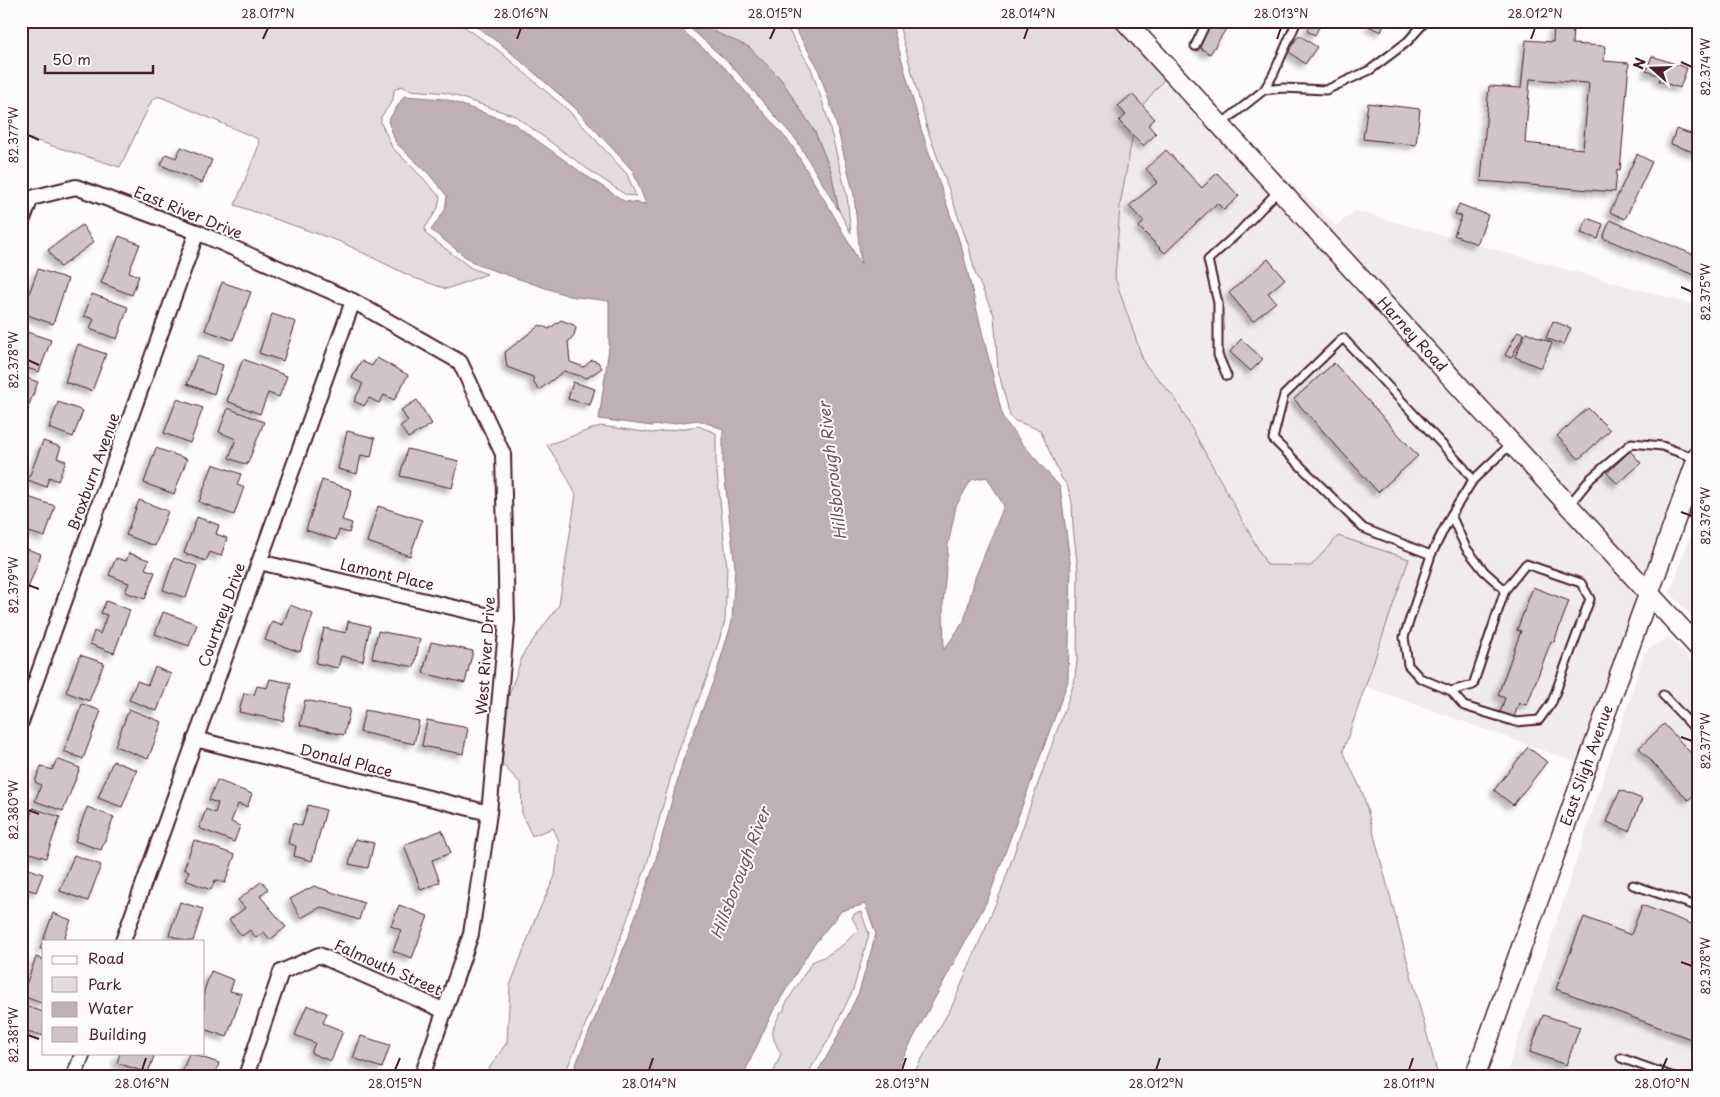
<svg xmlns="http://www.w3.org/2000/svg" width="1720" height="1097" viewBox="0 0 1720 1097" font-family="'Playpen Sans',sans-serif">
  <defs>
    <filter id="shadow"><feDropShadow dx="-4.5" dy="4.5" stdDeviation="2.5" flood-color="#0004"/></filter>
  </defs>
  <rect width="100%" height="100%" fill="#fdfcf7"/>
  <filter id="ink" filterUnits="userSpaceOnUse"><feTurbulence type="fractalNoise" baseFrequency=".02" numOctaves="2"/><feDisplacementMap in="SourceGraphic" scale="10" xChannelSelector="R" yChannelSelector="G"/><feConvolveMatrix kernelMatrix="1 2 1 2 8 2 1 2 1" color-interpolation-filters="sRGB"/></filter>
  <g filter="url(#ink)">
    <path fill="#f0ece8" d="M1166,77L1639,594L1575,762L1365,686L1409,559L1311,566L1267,565L1175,398L1144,363L1115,278L1120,205L1137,111Z
      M1230,124L1336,226L1355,211L1699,306V425L1645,578Z
      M1699,511V625L1670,593Z
      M1669,637L1699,669V1076H1506L1645,651Z"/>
    <path fill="#e3dcda" stroke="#967e82" d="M21,21H456L498,50L570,112L627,174L636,196L626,195L589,170L515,116L447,93L411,90L401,86L394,90L393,100L381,117V123L392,147L422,177L440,197L438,208L425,228L426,234L471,268L487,274L447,289L414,278L341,242L235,205L259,145L258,139L161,97H157L152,100L120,167L21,136Z
      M683,21H783L811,68L827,116L847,196L851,233L839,211L831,171L815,132L780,79L706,28H690Z
      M898,21H1115L1166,77L1137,112L1120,205L1115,278L1144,363L1175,398L1267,565L1311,566L1338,536L1409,559L1343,751L1363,794L1438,1076H912L952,1006L1002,889L1029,809L1074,683L1077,661L1078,570L1073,527L1072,502L1067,485L1062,479L1040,430L1013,420L1010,416L998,370L994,315L975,273L969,247L927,128Z
      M600,426L652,433L698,426L716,433V463L727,567L725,621L709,672L676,758L647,864L614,956L564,1076H484L507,1042L510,986L536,917L555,876L559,841L553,828L532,836L522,814L521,784L502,764L508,698L523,654L559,605L576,495L565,473L547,445Z
      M861,912L869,934L853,990L828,1041L806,1076H772L781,1054C770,1032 770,1034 781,1012L784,1011L785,1005L812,962L826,956L844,944L859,929L852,918L854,914Z"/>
    <path fill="#c0b1b1" stroke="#91777b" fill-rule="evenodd" d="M468,21H672L724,67L791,144L834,216L861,265L854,195L834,115L817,66L791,21H891L921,129L962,249L1003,418L1021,442L1060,487L1071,569L1068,681L988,899L893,1076H815L834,1044L859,992L876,934L865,904L841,911L812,947L773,1011L743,1076H571L620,958L654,866L683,760L716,674L732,622L735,567L723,463V429L698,420L652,426L599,419L609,348V301L569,296L475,264L431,230L445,210L447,196L428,173L396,143L388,121L404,96L445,99L513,123L585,175L624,201L646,204L633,171L575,108L502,45ZM987,477L1004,506L975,578L964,621L944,650L943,604L948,545L956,506L971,480Z
      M690,28H706L749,47L781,79L815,132L831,171L839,211L797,141L729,63Z"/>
    <path fill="#d0c5c4" stroke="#4a1f2b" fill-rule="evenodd" filter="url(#shadow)" d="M1212,21L1226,29L1210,54L1197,46Z
      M1311,21H1322L1315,35L1307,31Z
      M1372,21H1385L1381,32L1370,27Z
      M1554,26L1573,27L1572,44L1605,46L1604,61L1629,63L1620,171L1617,170L1615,192L1481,181L1489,86L1521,88L1526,40L1553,42ZM1530,79L1589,83L1583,149L1525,143Z
      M1299,35L1317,47L1305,64L1288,51Z
      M1652,56L1687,68L1680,88L1659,81L1661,76L1646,71Z
      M1132,94L1155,119L1148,125L1156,134L1143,146L1119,121L1126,115L1118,106Z
      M1368,103L1420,109L1416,145L1363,139Z
      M1699,120V154L1671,144L1676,129L1694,135Z
      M181,147L212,160L202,183L161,165L166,154L176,158Z
      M1166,150L1202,188L1217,173L1239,196L1224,210L1217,203L1165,253L1139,227L1144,222L1129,206L1158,182L1146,169Z
      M1637,154L1652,162L1625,219L1610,212Z
      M1459,204L1488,215L1477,244L1454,235L1462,216L1455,214Z
      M1587,218L1603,224L1598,239L1581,233Z
      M1610,220L1699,257V277L1603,238Z
      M82,225L94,242L60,267L48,250Z
      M119,236L140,244L129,272L139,276L132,295L101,283Z
      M1268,259L1285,279L1268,293L1276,302L1253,321L1229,293Z
      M38,269L68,279L53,324L22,313Z
      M222,282L251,292L233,340L205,330Z
      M92,294L128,307L117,339L90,329L94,319L84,316Z
      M272,314L296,322L283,361L259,353Z
      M561,320L574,325L576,328L574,335L568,342L570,362L584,367L592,360L598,362L602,368L587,378L564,371L539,390L534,383L533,377L507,367L505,352L540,325L549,329Z
      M1553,321L1571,328L1564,345L1546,338Z
      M21,330L51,340L39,372L21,366Z
      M1518,331L1524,334L1511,358L1505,355Z
      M1526,332L1552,343L1541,368L1515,357Z
      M1241,339L1263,359L1251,371L1230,352Z
      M78,344L106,354L92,391L65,382Z
      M197,356L223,365L214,394L187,384Z
      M377,358L408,375L394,400L384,395L379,403L369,398L364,406L354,401L363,384L352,378L361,361L372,366Z
      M243,359L287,376L279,397L268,393L260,414L227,401Z
      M1334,363L1418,456L1378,492L1294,399Z
      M21,376L38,382L21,425Z
      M573,382L595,389L590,405L568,399Z
      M177,399L203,408L190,443L164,433Z
      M417,400L432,424L408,438L400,426L408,421L401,410Z
      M58,402L83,411L73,437L49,428Z
      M228,408L264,422L247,465L229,458L236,439L219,432Z
      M1588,408L1610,430L1579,459L1557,436Z
      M347,431L375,438L371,457L361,455L357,474L338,469Z
      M43,441L61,447L57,458L66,461L58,481L49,477L46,487L28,480Z
      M156,448L187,459L174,494L144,483Z
      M407,449L459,461L452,488L400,476Z
      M1630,451L1641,463L1618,484L1607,473Z
      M213,464L241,474L237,485L244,487L234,515L199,502Z
      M322,480L352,490L342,520L352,523L349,533L339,530L336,540L306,530Z
      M22,495L55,506L45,537L23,530L26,519L21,518Z
      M139,500L168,511L155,546L126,535Z
      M378,506L422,520L410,556L367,542Z
      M197,517L219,525L216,534L227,538L221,556L210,552L206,561L184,553Z
      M21,547L41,554L27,591L21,589Z
      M129,553L149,560L145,569L155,572L145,599L125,592L129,583L109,575L116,558L126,561Z
      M174,558L197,566L186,598L163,590Z
      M1533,587L1569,601L1554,642L1551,641L1527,705L1519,703L1514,717L1500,713L1505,698L1498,695L1521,631L1517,630Z
      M106,601L130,610L114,653L90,644L94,631L100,634L107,615L101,613Z
      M290,605L313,614L300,652L265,640L272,621L283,625Z
      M163,612L197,624L189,646L155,634Z
      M348,621L370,626L363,661L341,656L338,668L316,663L324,628L346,633Z
      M378,631L420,639L414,667L372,658Z
      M431,642L473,651L465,683L423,673Z
      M80,655L104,663L89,701L66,692Z
      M155,667L171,674L157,711L129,700L137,681L148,685Z
      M270,679L291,683L283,721L239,712L244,693L254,695L257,686L267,688Z
      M305,700L350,709L344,735L300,725Z
      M82,704L101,711L83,759L64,751Z
      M129,709L162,722L148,759L115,746Z
      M365,710L419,721L414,744L360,732Z
      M427,720L468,728L463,754L422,746Z
      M1664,724L1699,762V790L1688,800L1639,748Z
      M1528,747L1547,762L1513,805L1494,790Z
      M57,759L80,768L63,811L35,801L41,785L35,782L41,766L52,770Z
      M113,761L137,770L122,807L98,798Z
      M217,780L252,794L247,807L238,804L231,822L240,826L234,842L199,828L206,809L215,813L218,803L209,800Z
      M1620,790L1642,799L1629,831L1607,822Z
      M308,805L326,810L312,861L294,856L296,846L288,843L293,823L302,826Z
      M87,807L114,817L101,850L75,841Z
      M33,808L60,817L46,858L21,850V836L27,838L31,826L27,825Z
      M442,830L451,853L432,860L440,882L421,890L404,845Z
      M355,839L374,843L368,868L349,864Z
      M194,840L235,855L225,883L215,880L211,890L185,880L189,871L184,869Z
      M74,855L101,865L88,901L60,891Z
      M21,866L43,874L36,892L21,887Z
      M262,881L268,889L260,896L286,927L270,940L264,932L256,938L250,930L242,936L229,920L245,908L238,900Z
      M314,886L364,903L359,920L321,907L301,918L290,899Z
      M180,902L203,909L193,941H186L169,935Z
      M399,905L428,916L412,958L393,951L401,930L391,926Z
      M1642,905L1699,927V1042L1556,989L1584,917L1631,935Z
      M53,913L71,920L63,941H44V950L40,949Z
      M36,957L44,960V1004L22,996Z
      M211,971L234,980L230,991L242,994L227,1037L204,1029V991Z
      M21,1005L44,1012V1036L21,1029Z
      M307,1005L327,1013L323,1023L343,1031L331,1061L311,1053L315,1043L295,1035Z
      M1543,1015L1580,1027L1566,1065L1530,1052Z
      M361,1036L390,1045L382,1068L353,1058Z
      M120,1053H155L148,1073L117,1063Z
      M189,1053L219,1063L215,1076H181Z
      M21,1065L28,1067L25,1076H21Z
      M288,1072L300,1076H287Z"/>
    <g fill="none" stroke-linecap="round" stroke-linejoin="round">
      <g stroke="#4a1f2b" stroke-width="11">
        <path id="lane" d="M1464,21H1465
          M1655,21L1663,23L1671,21
          M1195,46L1207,21
          M1264,90L1273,75L1297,21
          M1220,125L1264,90L1283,88L1326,90L1370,70L1407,42L1426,21
          M1227,376L1218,355V303L1208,260L1240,231L1279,190
          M1570,504L1591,478L1632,443L1662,446L1697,459
          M1451,515L1466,548L1484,571L1505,590L1473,685L1451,691L1420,678L1408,665L1404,637L1431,555L1451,515L1473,480L1511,444
          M1431,555L1363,528L1273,439L1284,395L1343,338L1464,468L1473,480
          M1451,691L1464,706L1516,722L1539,720L1552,702L1590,599L1581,583L1526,564L1505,590
          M1663,695L1699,733
          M1633,885L1699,907
          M1621,1058L1671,1076"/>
      </g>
      <g stroke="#4a1f2b" stroke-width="18">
        <path id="street" d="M21,224L31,198L76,187L197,232L353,301L460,362L503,454L507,620L489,813L471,934L422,1076
          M259,562L507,620
          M21,722L197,232
          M195,739L489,813
          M123,941L353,301
          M74,1076L83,1053
          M246,1076L281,972L319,955L445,1011"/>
      </g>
      <g stroke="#4a1f2b" stroke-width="22">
        <g id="secondary">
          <path id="s1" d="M1125,21L1699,648"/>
          <path id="s2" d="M1475,1076L1699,454"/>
        </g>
      </g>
      <use href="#lane" stroke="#fdfcf7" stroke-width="7"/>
      <use href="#street" stroke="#fdfcf7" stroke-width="14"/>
      <use href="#secondary" stroke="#fdfcf7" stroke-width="19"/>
    </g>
  </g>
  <path fill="none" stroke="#4a1f2b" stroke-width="2" d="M263,39L268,28M517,39L521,28M770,39L775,28M1024,39L1028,28M1277,39L1281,28M1531,39L1535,28M1681,62L1692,67M28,135L39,140M1681,287L1692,292M28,360L39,365M1681,512L1692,516M28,585L39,589M1681,737L1692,741M28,810L39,814M1681,962L1692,966M28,1035L39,1039M142,1070L146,1058M395,1070L400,1058M649,1070L653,1058M902,1070L906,1058M1156,1070L1160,1058M1409,1070L1413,1058M1662,1070L1667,1058"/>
  <g text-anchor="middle" stroke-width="4" stroke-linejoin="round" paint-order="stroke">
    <g font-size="15" fill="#4a1f2b" stroke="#fdfcf7">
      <text transform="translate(188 213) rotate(22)" y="5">East River Drive</text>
      <text dy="5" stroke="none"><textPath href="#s1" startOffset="425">Harney Road</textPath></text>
      <text transform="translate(94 472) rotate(-70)" y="5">Broxburn Avenue</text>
      <text transform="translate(387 575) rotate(13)" y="5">Lamont Place</text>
      <text transform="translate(222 615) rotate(-70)" y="5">Courtney Drive</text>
      <text transform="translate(486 656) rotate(-86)" y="5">West River Drive</text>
      <text transform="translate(346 761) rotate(14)" y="5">Donald Place</text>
      <text dy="5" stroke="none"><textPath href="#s2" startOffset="330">East Sligh Avenue</textPath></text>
      <text transform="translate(388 968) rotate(24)" y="5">Falmouth Street</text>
    </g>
    <g font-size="16" font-style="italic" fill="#73525a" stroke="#fdfcf7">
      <text transform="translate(832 471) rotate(-97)" y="6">Hillsborough River</text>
      <text transform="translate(740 873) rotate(-69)" y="6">Hillsborough River</text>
    </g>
  </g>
  <rect width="1720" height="1097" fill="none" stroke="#fdfcf7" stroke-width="55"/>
  <rect x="42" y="940" width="162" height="115" fill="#fdfcf7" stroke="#b5a4a5"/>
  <rect x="52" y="956" width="25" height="8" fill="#fdfcf7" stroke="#b5a4a5"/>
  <text x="88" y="964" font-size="15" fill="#4a1f2b">Road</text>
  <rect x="52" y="977" width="25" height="15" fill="#e3dcda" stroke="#b5a4a5"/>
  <text x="88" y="990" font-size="15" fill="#4a1f2b">Park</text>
  <rect x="52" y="1002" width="25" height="15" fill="#c0b1b1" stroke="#b5a4a5"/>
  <text x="88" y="1014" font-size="15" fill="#4a1f2b">Water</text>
  <rect x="52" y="1027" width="25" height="15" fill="#d0c5c4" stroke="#b5a4a5"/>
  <text x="88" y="1040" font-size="15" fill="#4a1f2b">Building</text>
  <g transform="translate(1652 68) rotate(290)" stroke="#fdfcf7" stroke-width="4" paint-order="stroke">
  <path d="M0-4L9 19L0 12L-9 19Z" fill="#4a1f2b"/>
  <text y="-8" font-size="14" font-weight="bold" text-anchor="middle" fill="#4a1f2b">N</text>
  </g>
  <path d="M45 65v8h108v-8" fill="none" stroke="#4a1f2b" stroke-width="2.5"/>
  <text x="52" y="65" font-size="15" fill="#4a1f2b" stroke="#fdfcf7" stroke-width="4" paint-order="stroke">50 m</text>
  <rect x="28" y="28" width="1664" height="1042" fill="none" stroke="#4a1f2b" stroke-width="2"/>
  <g font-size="12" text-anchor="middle" fill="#4a1f2b">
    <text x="268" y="18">28.017°N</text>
    <text x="521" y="18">28.016°N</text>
    <text x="775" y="18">28.015°N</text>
    <text x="1028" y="18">28.014°N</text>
    <text x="1281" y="18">28.013°N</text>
    <text x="1535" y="18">28.012°N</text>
    <text transform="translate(1706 67) rotate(-90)" y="4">82.374°W</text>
    <text transform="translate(14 135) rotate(-90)" y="4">82.377°W</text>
    <text transform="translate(1706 292) rotate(-90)" y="4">82.375°W</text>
    <text transform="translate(14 360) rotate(-90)" y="4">82.378°W</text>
    <text transform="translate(1706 516) rotate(-90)" y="4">82.376°W</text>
    <text transform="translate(14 585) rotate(-90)" y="4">82.379°W</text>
    <text transform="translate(1706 741) rotate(-90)" y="4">82.377°W</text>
    <text transform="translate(14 810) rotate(-90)" y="4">82.380°W</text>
    <text transform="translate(1706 966) rotate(-90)" y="4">82.378°W</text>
    <text transform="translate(14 1035) rotate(-90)" y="4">82.381°W</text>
    <text x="142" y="1088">28.016°N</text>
    <text x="395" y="1088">28.015°N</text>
    <text x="649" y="1088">28.014°N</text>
    <text x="902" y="1088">28.013°N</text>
    <text x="1156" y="1088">28.012°N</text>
    <text x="1409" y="1088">28.011°N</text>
    <text x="1662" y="1088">28.010°N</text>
  </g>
</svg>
